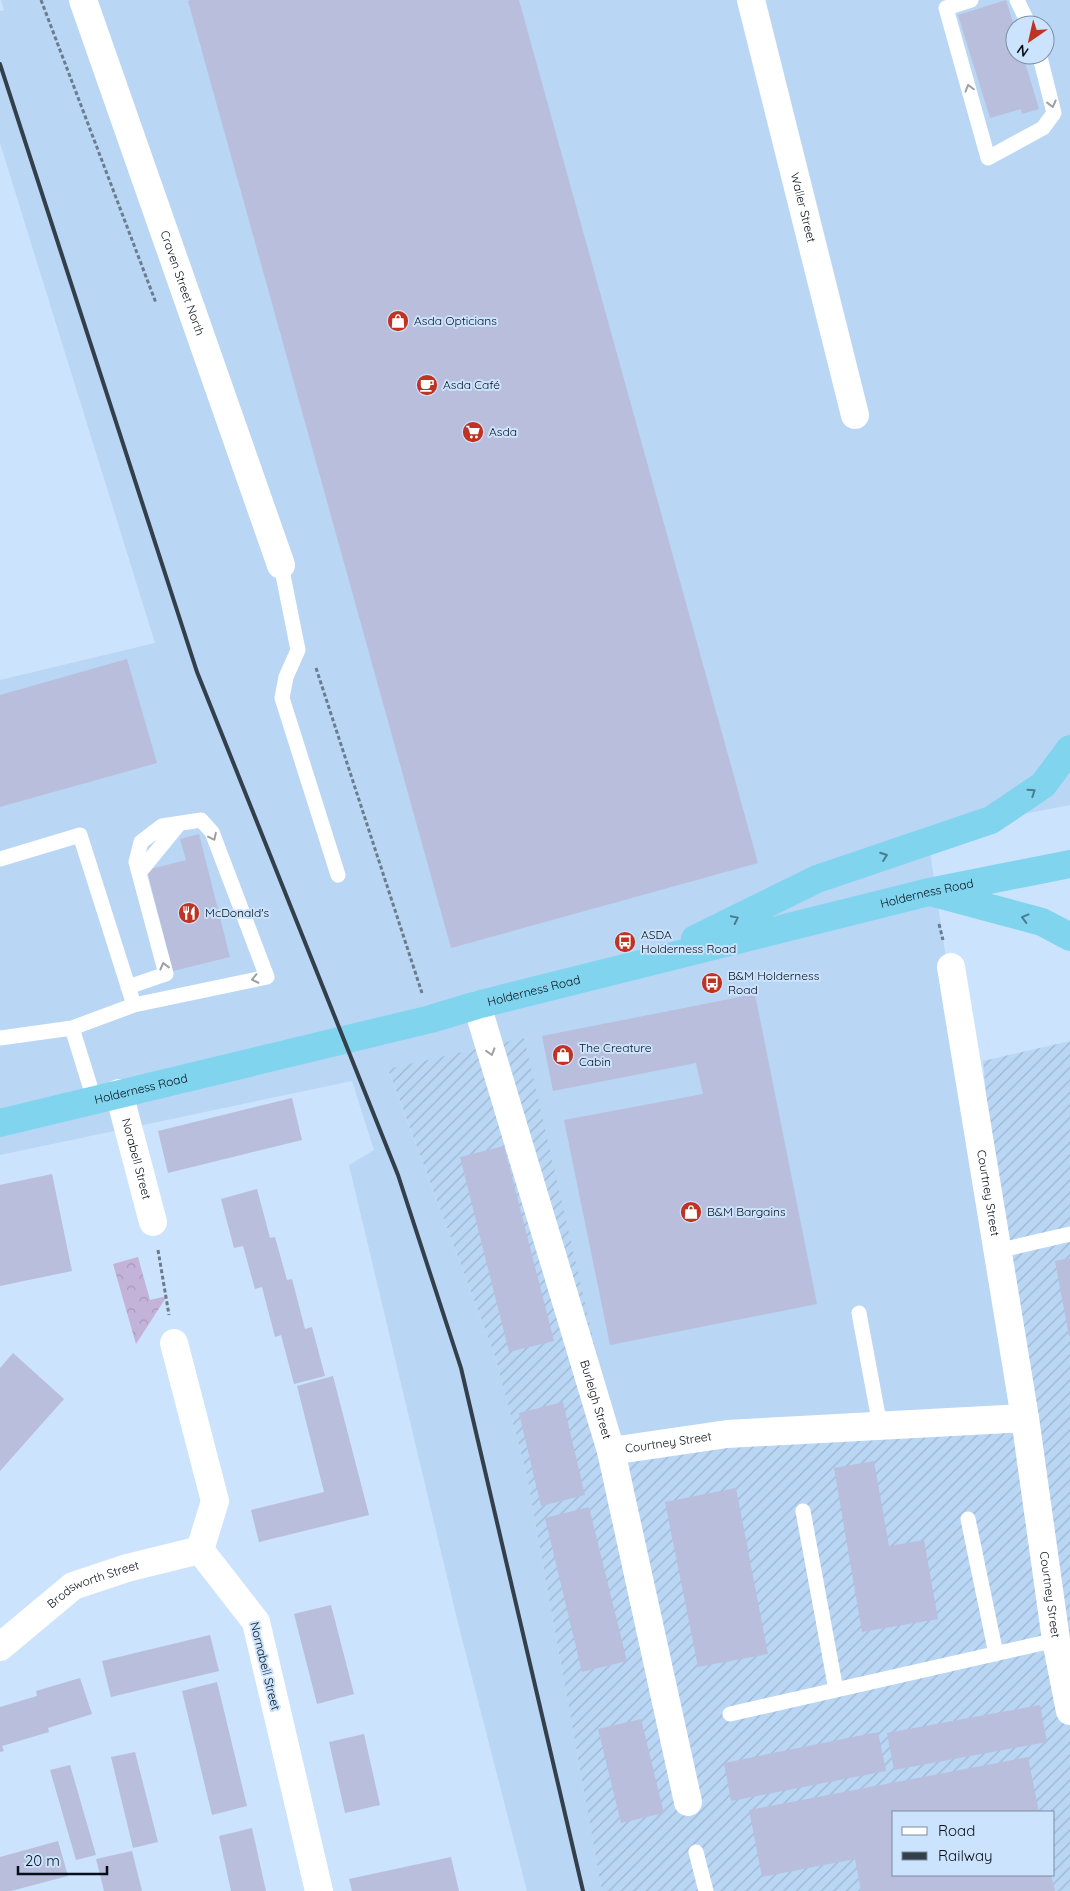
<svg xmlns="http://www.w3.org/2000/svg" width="1070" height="1891" viewBox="0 0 1070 1891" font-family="Quicksand,sans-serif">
  <defs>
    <pattern id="industrial-furrows" width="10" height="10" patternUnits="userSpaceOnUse" patternTransform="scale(1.25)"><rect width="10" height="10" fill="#b9d6f4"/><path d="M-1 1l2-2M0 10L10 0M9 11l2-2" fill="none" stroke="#9eb6d0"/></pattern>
    <pattern id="forest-crowns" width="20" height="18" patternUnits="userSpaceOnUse" patternTransform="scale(1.25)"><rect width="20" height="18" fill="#c4b3d9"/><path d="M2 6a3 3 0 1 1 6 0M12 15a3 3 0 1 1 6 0" fill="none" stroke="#a799ba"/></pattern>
  </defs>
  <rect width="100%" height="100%" fill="#cbe3fc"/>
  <path fill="#b9d6f4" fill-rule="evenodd" d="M1,0H1070V805L927,832L1014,1411L617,1442L388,1070L495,1356L527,1476L602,1891H527L458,1623L349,1165L374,1150L352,1081L0,1155V680L155,643L0,143V11L4,10ZM1015,25H1045V55H1015Z"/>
  <path fill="url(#industrial-furrows)" fill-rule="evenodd" d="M524,1038L617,1442L1014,1411L983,1061L1070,1041V1891H602L527,1476L495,1356L388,1069ZM894,1812H1054V1875H894Z"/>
  <path fill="url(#forest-crowns)" d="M138,1257L150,1300L167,1296L136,1344L113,1264Z"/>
  <path fill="#b9bedc" d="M191,0H519L758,863L451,948L188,1Z
    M1006,0L1015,29V55H1045L1025,62L1039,109L1022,114L1021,109L990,118L958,15Z
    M127,659L157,763L0,807V695Z
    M199,834L230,957L173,971L147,870L186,860L180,839Z
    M755,994L817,1304L610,1345L564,1120L703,1094L696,1063L553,1091L542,1036Z
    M292,1098L302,1140L168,1173L158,1131Z
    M504,1146L554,1341L509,1352L460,1157Z
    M52,1174L72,1271L0,1286V1185Z
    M257,1189L270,1238L275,1237L287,1280L292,1279L305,1329L312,1327L325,1376L294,1384L281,1335L275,1337L262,1287L255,1289L243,1246L234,1248L221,1199Z
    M1070,1258V1336H1069L1055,1261Z
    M13,1353L64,1399L0,1471V1368Z
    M333,1376L369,1515L259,1542L251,1510L324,1492L297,1386Z
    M563,1402L585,1495L541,1506L519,1413Z
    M874,1461L889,1546L924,1540L938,1619L862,1632L834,1468Z
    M736,1488L768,1654L698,1667L665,1502Z
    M589,1507L627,1661L582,1672L545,1518Z
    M331,1605L354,1694L317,1704L294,1614Z
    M210,1635L219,1671L111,1697L102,1661Z
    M80,1678L92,1714L48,1728L49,1732L2,1746L4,1751L0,1752V1707L37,1696L36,1691Z
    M217,1682L247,1806L212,1815L182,1691Z
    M1040,1705L1047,1742L894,1770L887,1733Z
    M641,1719L664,1813L621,1823L598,1729Z
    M878,1732L886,1771L731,1801L724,1763Z
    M364,1734L380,1805L345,1813L329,1742Z
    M135,1752L158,1842L133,1848L111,1757Z
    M1028,1757L1039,1812H894V1875H1051L1055,1891H861L855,1859L762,1877L749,1810Z
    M70,1765L96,1855L76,1860L50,1770Z
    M252,1828L266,1891H231L219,1836Z
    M58,1841L68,1876L11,1891H0V1857Z
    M132,1851L142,1891H104L96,1859Z
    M451,1857L459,1891H352L349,1879Z"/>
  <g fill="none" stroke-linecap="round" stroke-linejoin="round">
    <path stroke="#6c7c8d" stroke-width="3" stroke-dasharray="4 2.5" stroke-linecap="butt" d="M41,0L156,303
      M316,668L422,993
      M939,924L943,940
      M158,1250L169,1315"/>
    <path stroke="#fff" stroke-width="15" d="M971,0L946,8L988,158L1043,128L1054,113L1040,57
      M1017,0L1029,25
      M281,565L298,650L286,677L282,698L338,875
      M0,859L80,835L134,1005L72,1028L0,1038
      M139,873L179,824
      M128,987L166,974L136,862L141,842L162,826L201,820L212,832L267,977L134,1005
      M72,1028L94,1099
      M997,1251L1070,1234
      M859,1313L880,1426
      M803,1511L836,1690
      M968,1519L996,1654
      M730,1714L1056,1640
      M696,1852L706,1891"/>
    <g stroke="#fff" stroke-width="28">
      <path id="s1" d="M83,0L281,565"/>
      <path id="s2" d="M751,0L855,415"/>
      <path id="s3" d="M951,967L1025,1418"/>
      <path id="s4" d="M477,1005L611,1451L688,1802"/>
      <path id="s5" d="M119,1093L153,1222"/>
      <path d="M174,1343L215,1501L200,1550L256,1622L319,1891"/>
      <path id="s6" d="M611,1451L727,1434L1025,1418L1056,1640L1070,1711"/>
      <path id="s7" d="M0,1647L73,1586L127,1568L200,1550"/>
    </g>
    <g stroke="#80d4ee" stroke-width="28">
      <path d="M934,893L1042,922L1070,937"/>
      <path d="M695,939L817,879L991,820L1043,785L1070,749"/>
      <path id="s8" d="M0,1123L431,1019L477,1005L929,892L1070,864"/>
    </g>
    <path stroke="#343f4c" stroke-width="4" d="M0,64L197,672L398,1175L461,1368L583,1891"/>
  </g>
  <defs><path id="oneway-chevron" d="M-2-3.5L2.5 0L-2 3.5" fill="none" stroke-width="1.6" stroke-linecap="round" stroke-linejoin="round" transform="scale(1.25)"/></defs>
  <g stroke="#9c9fa3">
    <use href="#oneway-chevron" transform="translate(969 88) rotate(-106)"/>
    <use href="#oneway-chevron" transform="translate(1052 104) rotate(76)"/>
    <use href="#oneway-chevron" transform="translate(213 837) rotate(64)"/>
    <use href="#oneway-chevron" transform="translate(164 966) rotate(-104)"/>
    <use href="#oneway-chevron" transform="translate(255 979) rotate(168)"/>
    <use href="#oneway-chevron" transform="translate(491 1052) rotate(73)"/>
  </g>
  <g stroke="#4a7b8e">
    <use href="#oneway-chevron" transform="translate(1032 792) rotate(-34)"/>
    <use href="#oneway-chevron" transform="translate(884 856) rotate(-20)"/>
    <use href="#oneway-chevron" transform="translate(1025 918) rotate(-165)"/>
    <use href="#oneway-chevron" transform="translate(735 919) rotate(-26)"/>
  </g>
  <defs>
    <g id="shop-disc" transform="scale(1.125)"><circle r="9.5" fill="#c03323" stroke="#cbe3fc"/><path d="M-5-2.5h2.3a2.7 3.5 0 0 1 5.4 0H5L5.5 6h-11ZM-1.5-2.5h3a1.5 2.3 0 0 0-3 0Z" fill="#fff"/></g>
    <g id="cafe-disc" transform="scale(1.125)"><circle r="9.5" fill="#c03323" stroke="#cbe3fc"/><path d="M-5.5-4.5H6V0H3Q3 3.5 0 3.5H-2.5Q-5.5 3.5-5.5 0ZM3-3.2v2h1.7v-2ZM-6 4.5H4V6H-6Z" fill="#fff"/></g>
    <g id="supermarket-disc" transform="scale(1.125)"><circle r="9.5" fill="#c03323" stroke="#cbe3fc"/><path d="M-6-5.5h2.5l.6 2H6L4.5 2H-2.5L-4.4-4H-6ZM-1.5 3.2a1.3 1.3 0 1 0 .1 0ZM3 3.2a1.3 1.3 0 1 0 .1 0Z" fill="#fff"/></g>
    <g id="restaurant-disc" transform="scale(1.125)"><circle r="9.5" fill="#c03323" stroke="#cbe3fc"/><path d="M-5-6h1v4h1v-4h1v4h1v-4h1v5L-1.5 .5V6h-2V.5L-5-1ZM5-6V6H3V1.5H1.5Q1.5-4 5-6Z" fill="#fff"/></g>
    <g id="bus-disc" transform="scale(1.125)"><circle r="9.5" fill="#c03323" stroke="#cbe3fc"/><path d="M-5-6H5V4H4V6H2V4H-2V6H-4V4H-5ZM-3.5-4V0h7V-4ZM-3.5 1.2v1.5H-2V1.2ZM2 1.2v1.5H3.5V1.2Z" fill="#fff"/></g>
  </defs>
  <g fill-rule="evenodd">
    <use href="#shop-disc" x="398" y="321"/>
    <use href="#cafe-disc" x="427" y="385"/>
    <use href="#supermarket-disc" x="473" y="432"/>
    <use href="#restaurant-disc" x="189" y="913"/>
    <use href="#bus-disc" x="625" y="942"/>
    <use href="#bus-disc" x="712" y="983"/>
    <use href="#shop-disc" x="563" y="1055"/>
    <use href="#shop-disc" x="691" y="1212"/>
  </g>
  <g text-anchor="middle" stroke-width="4" stroke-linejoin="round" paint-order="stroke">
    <g font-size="12" fill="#080f18" stroke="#cbe3fc">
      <text dy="4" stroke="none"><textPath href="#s2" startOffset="214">Waller Street</textPath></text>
      <text dy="4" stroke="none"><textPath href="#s1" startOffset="300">Craven Street North</textPath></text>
      <text dy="4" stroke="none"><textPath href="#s8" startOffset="955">Holderness Road</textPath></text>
      <text dy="4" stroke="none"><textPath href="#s8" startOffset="550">Holderness Road</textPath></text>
      <text dy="4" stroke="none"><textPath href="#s8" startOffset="145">Holderness Road</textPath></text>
      <text dy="4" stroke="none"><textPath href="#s5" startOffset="68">Norabell Street</textPath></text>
      <text dy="4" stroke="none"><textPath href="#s3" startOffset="229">Courtney Street</textPath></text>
      <text dy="4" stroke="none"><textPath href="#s4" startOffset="412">Burleigh Street</textPath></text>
      <text dy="4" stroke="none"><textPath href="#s6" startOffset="58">Courtney Street</textPath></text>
      <text dy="4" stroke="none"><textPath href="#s7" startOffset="114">Brodsworth Street</textPath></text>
      <text dy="4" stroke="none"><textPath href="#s6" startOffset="594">Courtney Street</textPath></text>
      <text transform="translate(265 1666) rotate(76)" y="4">Nornabell Street</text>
    </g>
    <g font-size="12" fill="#080f18" stroke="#cbe3fc" text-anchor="start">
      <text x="414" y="325">Asda Opticians</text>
      <text x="443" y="389">Asda Café</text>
      <text x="489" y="436">Asda</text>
      <text x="205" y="917">McDonald's</text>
      <text x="641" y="939">ASDA<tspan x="641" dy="14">Holderness Road</tspan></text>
      <text x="728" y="980">B&amp;M Holderness<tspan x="728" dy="14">Road</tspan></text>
      <text x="579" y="1052">The Creature<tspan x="579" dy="14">Cabin</tspan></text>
      <text x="707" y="1216">B&amp;M Bargains</text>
    </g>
  </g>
  <rect x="892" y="1811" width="162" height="65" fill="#cbe3fc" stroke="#7d8ea1"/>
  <rect x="902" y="1827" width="25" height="8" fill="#ffffff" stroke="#7d8ea1"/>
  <text x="938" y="1836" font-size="15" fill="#080f18">Road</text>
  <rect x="902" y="1852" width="25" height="8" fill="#343f4c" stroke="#7d8ea1"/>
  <text x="938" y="1861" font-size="15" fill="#080f18">Railway</text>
  <g transform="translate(1030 40) rotate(214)"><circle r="24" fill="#cbe3fc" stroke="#7d8ea1"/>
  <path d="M0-4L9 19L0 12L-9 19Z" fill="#c03323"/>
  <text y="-8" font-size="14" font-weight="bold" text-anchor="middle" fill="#080f18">N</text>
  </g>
  <path d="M18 1866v8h89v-8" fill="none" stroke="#080f18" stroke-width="2.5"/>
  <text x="25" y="1866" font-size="15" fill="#080f18" stroke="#cbe3fc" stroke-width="4" paint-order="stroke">20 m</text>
</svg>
